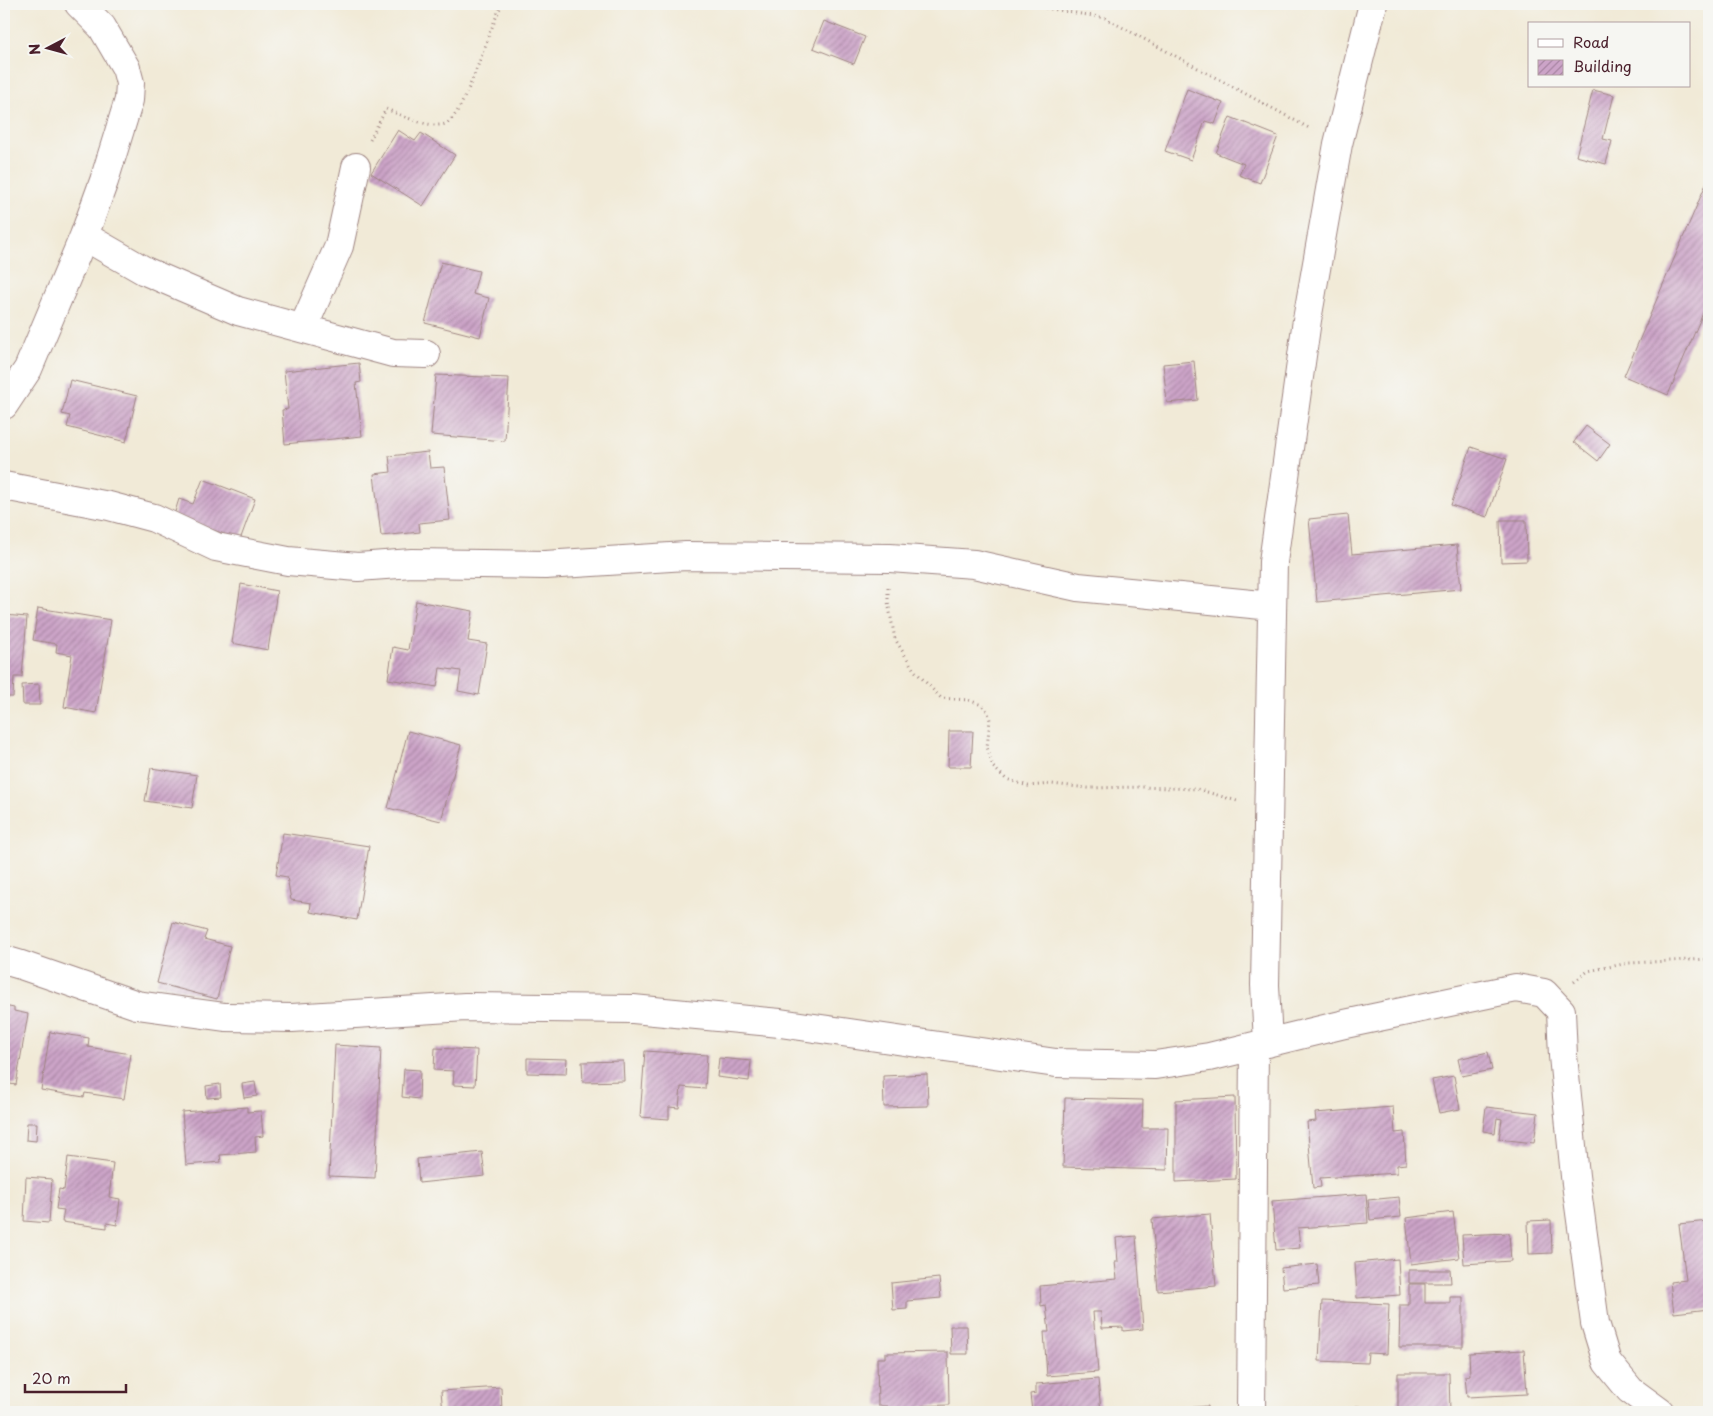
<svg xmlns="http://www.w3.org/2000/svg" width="1713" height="1416" viewBox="0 0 1713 1416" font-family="'Playpen Sans',sans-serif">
  <defs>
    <pattern id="building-hatch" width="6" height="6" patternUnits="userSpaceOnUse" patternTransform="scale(1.25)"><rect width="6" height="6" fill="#cca4c8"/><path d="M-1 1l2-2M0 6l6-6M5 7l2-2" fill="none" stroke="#a885a3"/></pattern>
  </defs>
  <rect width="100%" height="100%" fill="#f6f6f2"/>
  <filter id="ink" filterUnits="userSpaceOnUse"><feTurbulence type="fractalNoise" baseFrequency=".02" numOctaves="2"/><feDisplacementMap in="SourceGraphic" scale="10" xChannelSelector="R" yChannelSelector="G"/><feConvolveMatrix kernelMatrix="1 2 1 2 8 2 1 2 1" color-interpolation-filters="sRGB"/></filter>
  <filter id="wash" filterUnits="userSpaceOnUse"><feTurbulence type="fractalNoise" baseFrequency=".0096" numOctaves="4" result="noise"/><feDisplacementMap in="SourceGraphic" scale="20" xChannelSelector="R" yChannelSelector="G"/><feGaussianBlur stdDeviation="1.12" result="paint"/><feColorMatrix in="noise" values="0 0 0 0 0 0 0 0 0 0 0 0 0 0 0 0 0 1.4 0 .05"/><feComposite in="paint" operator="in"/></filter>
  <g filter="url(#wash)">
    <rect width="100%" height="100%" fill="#f1ead7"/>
    <g id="blocks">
      <path fill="url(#building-hatch)" d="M824,21L865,37L854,64L813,48Z
        M1187,89L1223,103L1215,124L1205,121L1191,160L1165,151Z
        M1593,90L1614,95L1603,139L1612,141L1606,164L1576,156Z
        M1230,117L1278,136L1260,183L1239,175L1244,164L1216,153Z
        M398,130L415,141L421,133L455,155L423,206L371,173Z
        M1709,177V299L1668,395L1624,376Z
        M441,262L479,271L473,294L489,298L480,337L425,323Z
        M1194,361L1198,400L1167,403L1163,364Z
        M359,363L361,382L356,383L362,436L285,444L282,410L288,409L284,371Z
        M436,375L509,378L505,441L431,435Z
        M70,380L137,396L126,442L67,427L70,416L62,414Z
        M1586,426L1610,444L1598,461L1574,442Z
        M1471,447L1507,459L1487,517L1451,505Z
        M428,452L430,468L444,467L450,520L419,523L420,532L381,536L374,474L391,472L389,456Z
        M203,479L255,499L240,540L174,515L179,499L193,504Z
        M1348,515L1352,554L1457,545L1461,589L1317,602L1309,519Z
        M1500,520H1526L1527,561L1501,562Z
        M241,584L277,591L268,650L232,643Z
        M416,601L473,611L468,641L487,644L479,695L458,691L461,671L440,668L437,687L388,679L393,647L408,650Z
        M38,608L111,620L96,713L64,707L72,655L56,652L57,644L33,640Z
        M4,615L27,617L22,677H14L13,697H4Z
        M39,684L40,705H23L22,685Z
        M408,731L461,745L441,821L388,808Z
        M949,731H973L971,767H948Z
        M151,768L197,775L192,808L145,801Z
        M283,833L369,846L357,920L310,912L311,903L291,900L287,877L276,875Z
        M173,922L207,931L204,939L230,946L217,999L157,983Z
        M4,1006L14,1008V1011L28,1014L16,1085L4,1083Z
        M50,1032L89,1038L88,1047L131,1054L124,1099L85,1093L84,1097L41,1090Z
        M335,1045L381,1048L375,1178L329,1176Z
        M435,1048L477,1050L475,1086L453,1085L454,1071L434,1070Z
        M645,1051L707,1055L705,1089L681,1087L679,1108L669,1107V1119L640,1117Z
        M1488,1052L1492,1070L1462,1076L1458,1059Z
        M527,1058L567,1059L566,1074L527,1073Z
        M719,1058L751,1061L749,1081L717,1077Z
        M623,1061L624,1081L583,1082L582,1062Z
        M404,1069L420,1070L419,1099L402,1097Z
        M927,1074L928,1106L884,1107L883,1076Z
        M1454,1076L1460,1109L1439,1113L1432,1080Z
        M255,1082L257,1096L244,1098L242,1084Z
        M220,1084L221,1097L207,1098L206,1086Z
        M1235,1097L1236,1179L1176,1182V1100Z
        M1065,1098L1143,1100L1142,1128H1168L1167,1170L1063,1167Z
        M247,1107V1112L261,1111L263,1136L255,1137L256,1152L220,1155L221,1162L186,1165L182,1112Z
        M1393,1107L1395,1133L1404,1132L1406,1164L1397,1165V1173L1320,1178L1321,1187L1313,1188L1307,1122L1316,1121L1315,1113Z
        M1486,1107L1538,1113L1534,1143L1499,1139L1502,1119L1497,1118L1495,1133L1483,1131Z
        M27,1123H37L36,1141L26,1140Z
        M482,1152L485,1176L419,1183L417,1159Z
        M68,1157L113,1163L109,1197L120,1199L117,1225L107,1223V1228L62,1222L64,1210L56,1209L59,1189L64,1190Z
        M26,1177L52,1179L49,1223L24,1221Z
        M1366,1194L1368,1223L1298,1228L1300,1248L1276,1250L1272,1201Z
        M1399,1197L1401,1217L1370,1220L1368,1200Z
        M1453,1212L1459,1258L1411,1264L1406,1218Z
        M1210,1214L1216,1286L1158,1291L1152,1219Z
        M1551,1220L1552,1253L1529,1254L1528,1221Z
        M1709,1221V1309L1674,1313L1670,1282L1686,1280L1679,1224Z
        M1509,1233L1511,1261L1464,1264L1462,1235Z
        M1136,1236L1143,1329L1123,1331V1327L1102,1328L1101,1312H1093L1098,1372L1047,1376L1044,1332H1049L1046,1305L1041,1306L1040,1286L1117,1279L1115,1262H1118L1116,1238Z
        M1398,1259L1400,1295L1357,1298L1355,1263Z
        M1317,1264L1319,1285L1283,1288L1281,1268Z
        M1409,1270H1450L1451,1283H1409Z
        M939,1278L941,1298L907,1301V1309L893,1310L891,1283Z
        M1409,1284H1425V1303H1450V1297H1463V1347H1399L1400,1305H1409Z
        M1322,1301L1389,1304L1387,1354L1368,1353L1367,1363L1319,1361Z
        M950,1326H967L968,1354H951Z
        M1524,1350L1527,1394L1467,1397L1465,1376L1470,1375L1469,1353Z
        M948,1352L949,1405L921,1406V1412H887V1406H878L877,1358H885V1353Z
        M1398,1373H1449L1450,1412H1398Z
        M1098,1379L1101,1412H1032L1030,1394L1036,1393V1384Z
        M501,1387L502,1412H443L441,1391Z
        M1208,1406V1412H1185V1408Z
        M1356,1406L1391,1409V1412H1356Z"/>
    </g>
  </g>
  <g filter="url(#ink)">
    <use href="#blocks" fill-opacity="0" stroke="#9e8481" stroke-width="1"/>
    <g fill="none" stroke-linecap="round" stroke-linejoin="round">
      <g stroke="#9e8481" stroke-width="30">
        <path id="minor" d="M84,236L145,271L238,311L393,353L426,354
          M303,328L339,246L356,167
          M4,405L28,369L84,236L104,181L129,100L130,83L126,68L102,27L79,4
          M4,486L109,506L154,518L216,547L288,561L358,567L412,563L545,565L686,556L890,558L974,564L1078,587L1272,606
          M4,960L21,965L137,1005L225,1017L292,1018L465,1007L633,1009L780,1023L1056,1063L1155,1065L1209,1057L1345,1024L1516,988L1544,993L1561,1011L1563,1056L1575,1176L1595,1323L1607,1362L1630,1390L1660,1412
          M1268,1043L1265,985L1273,562L1307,320L1338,144L1373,4
          M1251,1412L1254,1047"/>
      </g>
      <path stroke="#9e8481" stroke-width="3" stroke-dasharray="1 4" stroke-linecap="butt" d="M1031,4L1046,8L1105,18L1309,128
        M370,140L386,109C401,115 429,129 445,124C464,118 490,26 502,4
        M888,588V602L895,639L914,670L941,698L968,700L982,705L988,712L990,720L987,747L993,767L1006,779L1028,786L1052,784L1088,788L1141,787L1197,789L1237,801
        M1574,982L1588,971L1629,963L1709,959"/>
      <use href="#minor" stroke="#fff" stroke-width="28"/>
    </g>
  </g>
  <rect width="1713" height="1416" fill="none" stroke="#f6f6f2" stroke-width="20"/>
  <rect x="1528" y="22" width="162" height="65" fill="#f6f6f2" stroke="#b1a0a2"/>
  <rect x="1538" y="39" width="25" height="8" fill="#ffffff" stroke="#b1a0a2"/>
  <text x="1573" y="48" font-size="15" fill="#4a1f2b">Road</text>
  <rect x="1538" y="60" width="25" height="15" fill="url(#building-hatch)" stroke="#b1a0a2"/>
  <text x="1573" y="72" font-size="15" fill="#4a1f2b">Building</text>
  <g transform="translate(48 48) rotate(264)" stroke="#f6f6f2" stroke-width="4" paint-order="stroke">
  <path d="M0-4L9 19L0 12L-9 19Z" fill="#4a1f2b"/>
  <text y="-8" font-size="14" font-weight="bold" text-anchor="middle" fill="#4a1f2b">N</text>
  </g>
  <path d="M25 1384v8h101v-8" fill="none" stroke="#4a1f2b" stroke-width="2.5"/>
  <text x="32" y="1384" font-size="15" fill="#4a1f2b" stroke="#f6f6f2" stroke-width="4" paint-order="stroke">20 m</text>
</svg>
